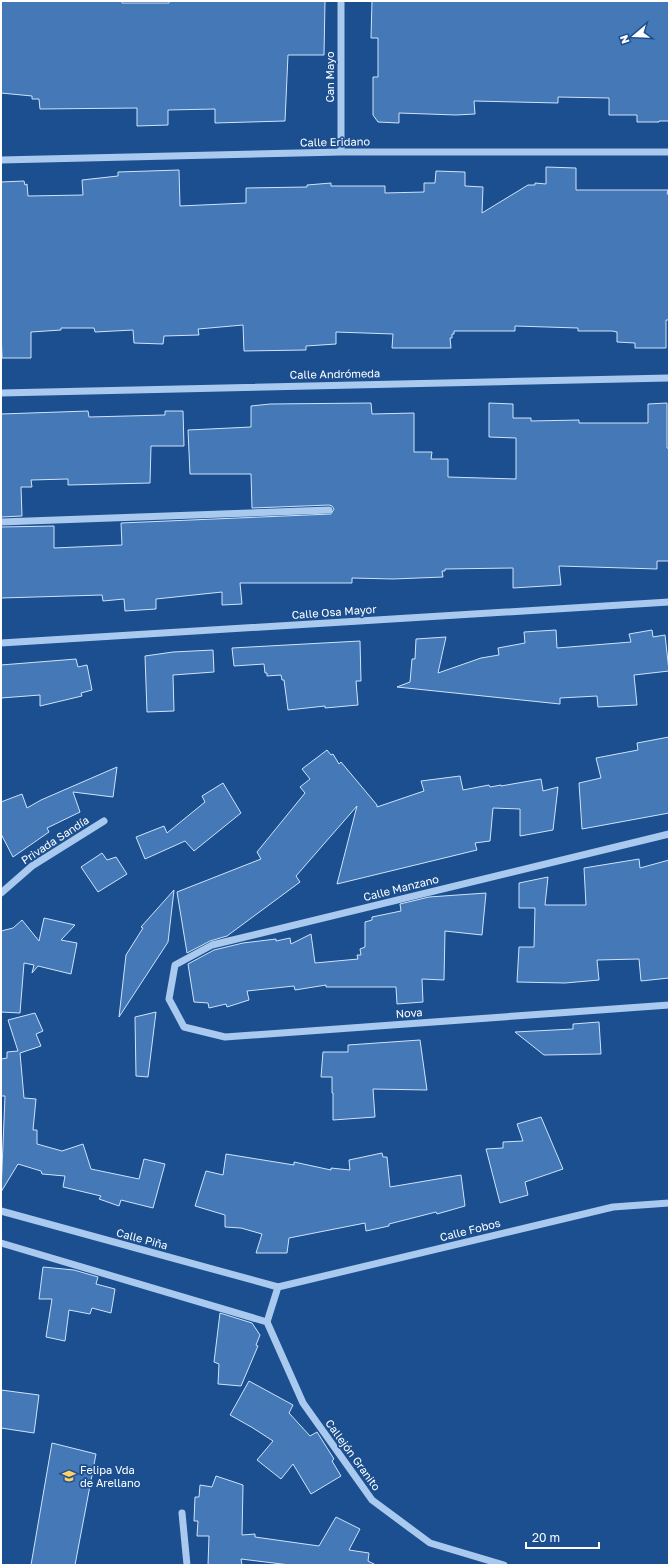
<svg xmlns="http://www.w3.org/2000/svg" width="670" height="1566" viewBox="0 0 670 1566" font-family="'Golos Text',sans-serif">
  <rect width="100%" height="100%" fill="#1b4f8f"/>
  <path fill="#4478b7" stroke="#cfe3fa" d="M1,1H122V3H169V1H325L324,55H288L285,121L215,123V109L168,110V125L137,126V108L40,109L39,99H32V96L1,93Z
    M372,1H669V121H659V122H637V115H609V98L558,97V103L474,101L475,114L456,115L399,113V123L378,122L373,115V77H378V38H371Z
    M546,167L576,168V190H668L667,194H669V320H666V348H635V343L617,342V332L612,331H578V328L515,326V331H454V334H452V338H450L451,348H392L393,334L336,332V344L306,346V350L244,351L243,325L198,329L199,335L164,336L163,344L134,343L133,330L95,332L94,328H61V330L31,332V358H2L1,329V182L24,181L25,185L27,184L28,196L83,195L82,180L118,176V172L179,170L180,206L246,203V188L307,187V185L331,183V186H385V193L424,192V183H435L436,171L465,172V186L483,187L482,213L528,185H535V183L546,184Z
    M371,403L372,414L414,413V452H432L431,459H448V477L516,479V438L489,437V403L513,404V418H531V421L579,420V423H648V404L667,403V448H669V561H657V569L559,566L561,585L513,588V568L445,569V571H442L443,577L393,579L352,578V583H240L242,604L222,605V592L156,599V609L125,611L124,599L103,601L102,595L1,598V527L54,526V548L122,545L121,523L331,514L334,509L332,506L329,505L252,508L251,474H190L188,430L251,427V406L270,404Z
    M88,411L89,417L165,415V411H183L184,446H151L150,483L68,485V479L31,480L32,487H21L22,516L1,517V414Z
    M556,630L557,648L631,642L629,634L652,630L653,637L665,635L669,671L634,675L637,705L598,707L597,696L560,698V704L397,687L410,682L412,659H415L416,639L446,637L438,673L481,658L499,655L498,648L525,643L524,632Z
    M360,641L361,681H356L358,705L325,708V706L288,710L284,680H282L281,675L267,676V673H265L264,664L234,666L232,648Z
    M213,650L214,672L173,675L174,711L147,712L145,656L173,652Z
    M76,659L78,667L87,665L92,690L81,693L82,696L40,706V695L1,698V665Z
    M669,737V813L582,829L579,783L601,778L596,758L638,750L637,743Z
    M327,750L331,755L333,754L339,764L341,762L377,805V807L424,791L421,781L460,776L463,790L489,785L490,787L501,785V786L541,779L543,791L558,787L553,830L520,836V809L493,808L490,841L475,843L477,850L337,884L357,806L296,876L300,882L227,936L210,941L187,953L177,892L261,859L257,852L305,793L300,787L310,779L302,769Z
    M117,767L113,797L73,792L80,812L47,828L49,832L13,857L1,834V802L22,794L27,808L41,800Z
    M223,783L241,813L194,851L185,841L145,859L136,837L164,826L167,833L205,802L202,796Z
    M102,853L107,860L116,857L127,874L98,892L81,867Z
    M639,859L640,868L669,860V978L641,981L639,959L597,960L599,980L565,983L517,982L519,947H534L535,908H519V883L548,877L545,905H586L584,868Z
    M174,890L168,942L119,1017L126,955L143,928L141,927Z
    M486,893L482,935L445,931L444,980L422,979L423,1002L397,1004L396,987H326V985L295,990L294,986L247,991L249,1000L227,1007L226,1004L209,1008L208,1003L194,1002L188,964L214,950L243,943L276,939V941L290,938L291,944L311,934L315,963L358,959L357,955H361L360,949L365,947V922L372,920V917L401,911L400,904L429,897Z
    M44,918L75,925L61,940L77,943L71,974L38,966L32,973L34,965L24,963L20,1013L1,1012V931L13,928L22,920L39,941Z
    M156,1012L148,1077L136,1076L135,1017Z
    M35,1013L43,1031L36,1034L41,1046L20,1053L24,1098L36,1099L33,1130H37V1144L62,1151L83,1144L91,1169L139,1179L144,1159L165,1164L153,1208L121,1200L119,1206L99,1199L101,1196L63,1187L65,1176L42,1174L41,1171L18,1164L1,1192L5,1096H1V1059L7,1058V1052L18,1051L8,1020Z
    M599,1022L601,1054L544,1055L515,1032L573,1029V1024Z
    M420,1040L427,1090L373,1089L375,1117L333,1120V1093H332V1077H321L323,1052H348V1045Z
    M541,1117L563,1169L525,1182L528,1195L500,1203L486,1149L503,1148V1142L523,1141L517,1124Z
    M382,1153L383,1157H387L390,1187L461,1175L465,1206L437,1214L436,1212L389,1224V1226L366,1231L365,1223L289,1238L287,1253H256L262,1234L241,1228L225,1227V1215L195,1206L206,1171L223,1175L226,1154L294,1165V1162L331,1170V1168L350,1170L349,1160Z
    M43,1267L74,1270L98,1277L96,1284L115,1289L111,1313L92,1308L90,1314L69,1310L65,1341L46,1337L52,1299H39Z
    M220,1313L252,1323L260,1335L256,1345L258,1346L241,1386L218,1384L219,1364L214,1362Z
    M249,1381L293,1405L289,1413L310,1436L317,1432L334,1459L332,1461L341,1476L311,1494L293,1464L281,1479L257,1460L273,1441L253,1428L230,1415Z
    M1,1390L39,1395L34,1433L1,1428Z
    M52,1443L96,1454L75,1565H31Z
    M216,1476L243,1485L242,1535L255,1534V1537L319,1546L336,1517L360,1529L349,1550L369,1553L368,1561L376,1565H290L241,1559L242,1565H208L209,1536H197L198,1521H194L195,1497H199L200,1485L212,1487Z"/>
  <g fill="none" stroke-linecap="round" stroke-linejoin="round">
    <path stroke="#a9c9ee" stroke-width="7" d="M341,1V152
      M1,160L341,152H669
      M1,393L669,378
      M1,522L329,510
      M1,643L669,602
      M669,834L212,945L175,965L169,999L184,1027L225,1037L669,1005
      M1,893L32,866L104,821
      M1,1211L278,1287L613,1207L669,1203
      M1,1243L267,1322
      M278,1287L267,1322L303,1403L372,1500L430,1543L504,1565
      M182,1513L187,1565"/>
  </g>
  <defs>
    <g id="school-bare" transform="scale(1.08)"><path d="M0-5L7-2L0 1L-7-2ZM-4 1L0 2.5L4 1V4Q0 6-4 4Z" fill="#ffd166" stroke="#1b4f8f" stroke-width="2.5" paint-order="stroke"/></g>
  </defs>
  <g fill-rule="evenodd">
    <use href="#school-bare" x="69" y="1476"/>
  </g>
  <g text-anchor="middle" stroke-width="3.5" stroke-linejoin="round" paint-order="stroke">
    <g font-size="11" fill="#fff" stroke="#1b4f8f">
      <text transform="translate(330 77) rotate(-90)" y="4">Can Mayo</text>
      <text transform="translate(335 142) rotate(-1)" y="4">Calle Eridano</text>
      <text transform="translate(335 374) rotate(-1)" y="4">Calle Andrómeda</text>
      <text transform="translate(334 612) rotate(-4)" y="4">Calle Osa Mayor</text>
      <text transform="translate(55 840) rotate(-33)" y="4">Privada Sandía</text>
      <text transform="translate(401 888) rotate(-14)" y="4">Calle Manzano</text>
      <text transform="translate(409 1013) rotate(-4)" y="4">Nova</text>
      <text transform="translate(470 1230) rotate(-14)" y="4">Calle Fobos</text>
      <text transform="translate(142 1239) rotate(15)" y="4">Calle Piña</text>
      <text transform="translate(353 1455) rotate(54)" y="4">Callejón Granito</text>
    </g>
    <g font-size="11" fill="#fff" stroke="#1b4f8f" text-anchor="start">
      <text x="80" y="1474">Felipa Vda<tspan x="80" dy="13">de Arellano</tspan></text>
    </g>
  </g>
  <rect width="670" height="1566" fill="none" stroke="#ffffff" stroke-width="4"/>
  <g transform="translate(634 36) rotate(251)" stroke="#1b4f8f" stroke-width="3" paint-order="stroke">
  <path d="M0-3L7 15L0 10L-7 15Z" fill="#ffffff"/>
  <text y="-6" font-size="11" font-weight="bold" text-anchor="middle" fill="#ffffff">N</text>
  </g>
  <path d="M526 1542v6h73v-6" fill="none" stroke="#ffffff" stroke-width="2"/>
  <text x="532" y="1542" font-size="12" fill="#ffffff" stroke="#1b4f8f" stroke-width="3" paint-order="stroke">20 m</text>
</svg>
